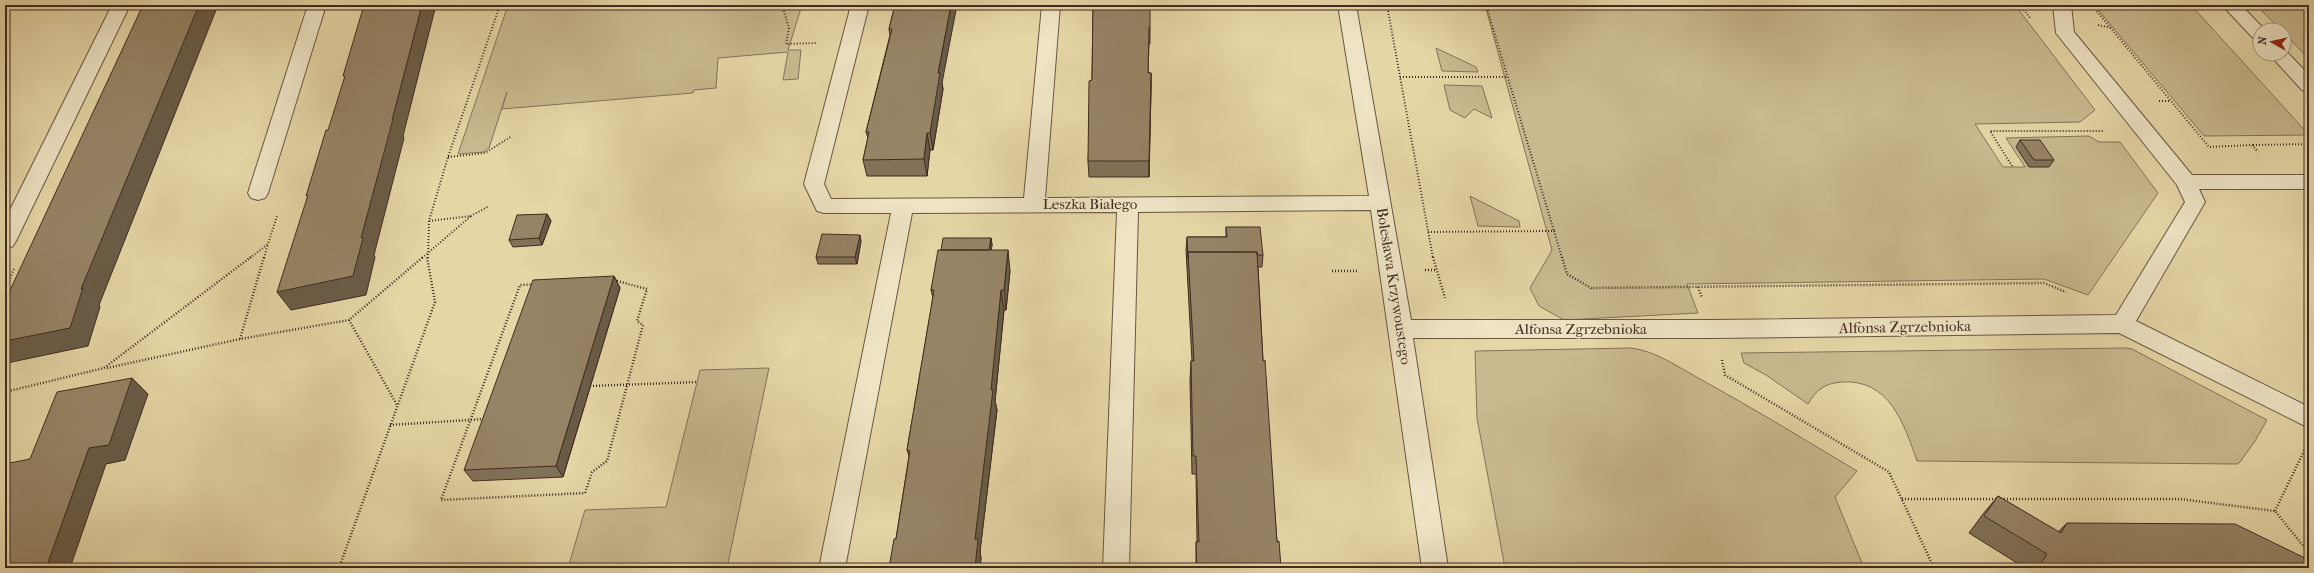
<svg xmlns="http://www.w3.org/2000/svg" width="2314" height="573" viewBox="0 0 2314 573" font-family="'IM FELL French Canon',serif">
  <rect width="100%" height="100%" fill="#e5d6a6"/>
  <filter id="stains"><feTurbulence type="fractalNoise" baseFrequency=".005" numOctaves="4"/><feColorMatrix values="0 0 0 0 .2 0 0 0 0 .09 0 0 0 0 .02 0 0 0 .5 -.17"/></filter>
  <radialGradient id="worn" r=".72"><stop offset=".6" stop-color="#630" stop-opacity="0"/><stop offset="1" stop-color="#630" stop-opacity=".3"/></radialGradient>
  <path fill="#c9b98f" stroke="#847258" d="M508,5H802L788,50H801L798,79L783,80L788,52L718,58L716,88L694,90L693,93L502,109L507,92L489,148L484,152L458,154Z
    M1485,5H2015L2095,110L2080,122L1975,124L2003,167H2025L2006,138L2089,136L2099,142H2120L2158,193L2088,295L2044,279L1687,284L1698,313L1564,320L1539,306L1530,288L1552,250Z
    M2094,5H2191L2309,135L2204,136Z
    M2256,5H2309V59L2284,33V30H2281Z
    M1436,48L1476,67L1478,72L1442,71Z
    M1444,85L1482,86L1492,118L1474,109L1465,118L1450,110Z
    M1470,196L1519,221L1520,227L1478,226Z
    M1631,348C1656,351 1678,367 1700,379C1753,408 1805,440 1857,471L1835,497L1864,568H1505L1477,418L1475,351Z
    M2126,348L2132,349L2267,420L2255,441L2240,462L2237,464L1917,461C1904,423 1889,379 1842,382C1825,383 1816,390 1808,404L1766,375L1744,363L1741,353Z
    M769,368L727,568H568L585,510L666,507L700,370Z"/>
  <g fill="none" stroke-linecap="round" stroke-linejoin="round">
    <g stroke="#695642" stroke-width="2">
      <path id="minor" d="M112,5H130L16,241L13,246L5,249V220Z
        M308,5H326L268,193L265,198L258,200L251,198L248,193Z
        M851,5H869L824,184L831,199L1024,198L1042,5H1060L1045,198L1369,196L1338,5H1356L1411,320H1714L2116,315L2185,202L2177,185L2056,33L2053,5H2071L2074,32L2192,175H2309V189H2199L2205,202L2136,321L2309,407V428L2119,333L1714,338H1413L1448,568H1422L1371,210L1138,212L1129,568H1103L1117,212L912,213L845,568H819L891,213H824L817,211L804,184Z
        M2222,5H2241L2265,30H2260V41L2254,39Z
        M2285,50L2309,75V92L2302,90L2269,54H2284Z"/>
    </g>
    <path stroke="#402b21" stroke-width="2" stroke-dasharray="1 2" stroke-linecap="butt" d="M782,5L789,28L786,44L817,43
      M1387,5L1433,258
      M1486,5L1554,231
      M2020,5L2031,19
      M2095,9L2209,147L2252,145L2258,152
      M2098,25L2111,28
      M1400,77H1507
      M2159,101H2170
      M2304,113L2309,119
      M2253,145L2309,144
      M448,157L485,153L512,136
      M2012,166L1990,131H2104
      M429,221L471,216L489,206
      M1428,232L1554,231L1562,258
      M250,258L268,244L277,216
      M264,258L268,244
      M422,258L471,216
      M428,258L429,221L448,157L500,5"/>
    <path stroke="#402b21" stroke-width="2.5" stroke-dasharray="1 2" stroke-linecap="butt" d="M1433,257L1445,298
      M1562,257L1567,274L1591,288L2044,283L2066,292
      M1425,270H1435
      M1332,271H1358
      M617,281L647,289L637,321L643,325L607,461L592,472L585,493L441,500L520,285Z
      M1698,287L1702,298
      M5,289L14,269
      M349,320L397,405
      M240,339L264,257
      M1722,360L1725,375L1889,472L1934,568
      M107,368L240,339L349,320L423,257
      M590,386L698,382
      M5,392L104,368L251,257
      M390,425L485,419
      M1902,499H2180L2275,511L2309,553
      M2275,511L2305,449
      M339,568L435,302L427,257"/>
    <use href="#minor" fill="#eee4c5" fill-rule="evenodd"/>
  </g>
  <path fill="#817258" stroke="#402b21" d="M895,5L942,83L943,89L933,150H930L927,176H867L863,160L868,138L866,132L890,35L889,29Z
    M1093,5L1150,27V44H1149L1148,73H1151V90L1149,177H1089L1088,161L1092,80Z
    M2020,140L2054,160L2049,167H2029L2016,147Z
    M547,214L551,221L542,245L513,247L509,240Z
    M1226,227L1263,255L1262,267H1258L1263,361L1277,542L1281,568H1196V542H1197L1196,474H1192L1190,380L1191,361H1192L1186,250L1187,237H1226Z
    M991,238L992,245L991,250L1010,271L1006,310H1004L995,401L997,410L980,551L981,558L980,568H889L896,539L909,456L907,450L933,298L931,290L941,250Z
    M861,241L857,264H818L816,257Z
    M614,276L620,288L563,477L473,481L464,470Z
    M1998,496L2058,532L2067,523L2309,568H2025L1969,533L1983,514Z"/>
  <path fill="#695c47" stroke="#402b21" d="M199,5H218L99,305L100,307L88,346L7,363L5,361V341Z
    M422,5H436L403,136L404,138L374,255L375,257L366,295L291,310L277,292L361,238L392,120Z
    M951,5H957L942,83L943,89L933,150L930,133L938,73Z
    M1151,73V90L1149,177V161Z
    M927,133L930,150L927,176L924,159Z
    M547,214L551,221L542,245L539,238Z
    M860,235L861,241L857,264L855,257Z
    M991,238L992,245L989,267L988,260Z
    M1008,250L1010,271L1006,310L1004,290Z
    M614,276L620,288L563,477L556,466Z
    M1001,290L1004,310L995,401L997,410L980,551L981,558L980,568H975V539Z
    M132,378L148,394L125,460L106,464L70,568H46L89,448Z"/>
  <path fill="#968466" stroke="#402b21" d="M143,5H199L81,289L83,288L70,328L5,341V301Z
    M364,5H422L392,120L393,119L361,238H363L353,276L277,292L308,195L306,196L326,130H328L345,76H343Z
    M895,5H951L938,73H940L930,133H927L924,159L863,160L869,132H866L892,29H889Z
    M1093,5H1150V27H1149L1148,73H1151L1149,161H1088L1089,81L1092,80Z
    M2020,140H2040L2054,160H2034Z
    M547,214L539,238L509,240L517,215Z
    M1226,227H1260L1263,255H1257V252H1188V259L1187,237H1227Z
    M822,234L860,235L855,257H816Z
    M943,238H991L989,250H941Z
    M938,250H1008L1004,290H1001L991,390H993L975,539H978L975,568H889L894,539H896L910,451L907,450L934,290H931Z
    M1188,252H1257L1263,361L1265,360L1277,542L1279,541L1281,568H1197L1196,542H1199L1196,456H1193L1191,361H1194Z
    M614,276L556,466L464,470L533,280Z
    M132,378L109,445L89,448L46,568H5V464L30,459L57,392Z
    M1998,496L2061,533L2067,523L2235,524L2309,560V568H2043L2041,563L2047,554L1984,516Z"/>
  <g text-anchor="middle" stroke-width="3" stroke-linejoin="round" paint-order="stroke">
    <g font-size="15" fill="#402b21" stroke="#eee4c5">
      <text x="1090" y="209">Leszka Białego</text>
      <text transform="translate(1394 286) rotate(81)" y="5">Bolesława Krzywoustego</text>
      <text transform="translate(1905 327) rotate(-1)" y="5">Alfonsa Zgrzebnioka</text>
      <text x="1581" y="334">Alfonsa Zgrzebnioka</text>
    </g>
  </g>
  <rect width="2314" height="573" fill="none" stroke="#e5d6a6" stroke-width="20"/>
  <rect x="6" y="6" width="2302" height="561" fill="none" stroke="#402b21" stroke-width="2"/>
  <rect x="10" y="10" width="2294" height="553" fill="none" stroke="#402b21"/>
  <g transform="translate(2272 42) rotate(278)"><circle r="19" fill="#eee4c5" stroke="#a89a83"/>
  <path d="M0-3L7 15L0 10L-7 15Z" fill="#8f2418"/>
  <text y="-6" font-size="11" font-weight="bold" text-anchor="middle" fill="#402b21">N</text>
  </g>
  <rect width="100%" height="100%" filter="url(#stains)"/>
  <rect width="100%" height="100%" fill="url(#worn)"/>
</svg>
